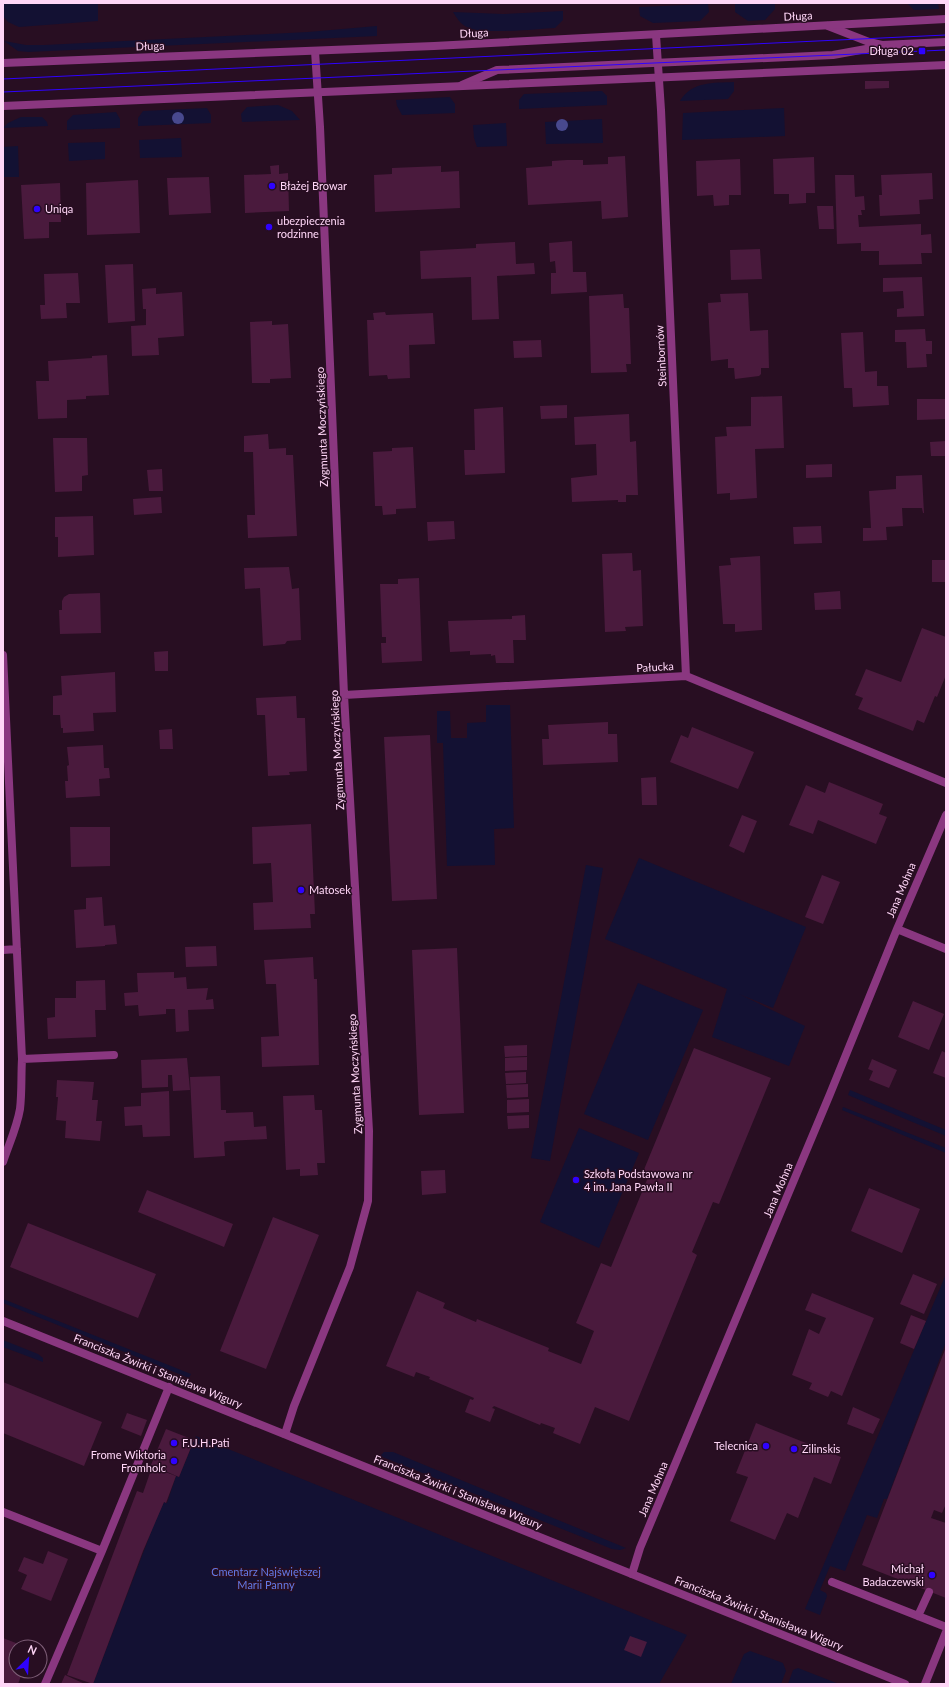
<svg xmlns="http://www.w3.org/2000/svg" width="949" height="1687" viewBox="0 0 949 1687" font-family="Lato,sans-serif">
  <rect width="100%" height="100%" fill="#280e22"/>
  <path fill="#131133" d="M3,3H98V21L19,27L8,22L3,16Z
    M735,3H775V9L765,20L748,21L735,12Z
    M907,3H938L939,9L914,10Z
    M708,4L709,12L700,21L653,23L640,16L639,7Z
    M563,11V20L555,28C536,29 482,35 467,27C460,24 457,18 453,12L503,14Z
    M377,26V36L28,52L18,51L4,41L26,45H44L308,32Z
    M734,82V91L728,99L680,101C692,81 713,83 734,82Z
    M602,91L607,96V105L519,109V100L524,94Z
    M450,97L455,104V113L402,115L397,106L396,100Z
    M278,105L292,111L300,120L242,122L241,114L247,107Z
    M207,108L211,115V123L138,126V118L143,111Z
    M784,108L785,136L682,140L683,113Z
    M116,112L120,119V128L67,130V121L73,115Z
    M21,117H42L47,122L48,126L3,128L8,123Z
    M602,119L603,143L546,144L545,122Z
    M506,123L507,146L477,147L474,138L473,125Z
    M181,138L182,157L140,158L139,140Z
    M105,142V159L69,161L68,143Z
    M18,146L19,177H3V147Z
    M486,705H510L514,828L494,829L495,865L447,866L443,743H437V711H450L451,738H467V723L486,722Z
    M639,858L806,927L773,1008L739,994L805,1026L789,1066L712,1037L727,989L605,939Z
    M586,865L603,868L550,1161L531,1158Z
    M638,983L703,1010L648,1140L584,1114Z
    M850,1090L946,1130V1136L848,1095Z
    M843,1107L946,1148V1153L842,1110Z
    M579,1128L639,1153L599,1248L540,1222Z
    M946,1274V1342L887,1499H884L877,1518L867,1515L845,1571L830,1566L820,1590L826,1593L827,1596L820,1615L805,1609Z
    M3,1299L191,1374L189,1378L3,1303Z
    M3,1340L38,1354L43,1358V1362L3,1347Z
    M196,1436L687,1635L659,1684H93L153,1527L164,1502L167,1503L176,1476L179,1477Z
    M384,1452H393L626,1548L620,1550L612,1549L380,1456Z
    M750,1651L783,1663L786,1671L781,1684H731L744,1654Z
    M798,1668L839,1684H788L793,1670Z"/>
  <path fill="#4a1a3d" d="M865,81H889V88L865,89Z
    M625,156L628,217L602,219L601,201L528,205L526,168L552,166V161L567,160H583V165L608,164V157Z
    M814,157L815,193H806V203L789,204V194H774L773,159Z
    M740,159L741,195H729V205L714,206L713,195L697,196L696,161Z
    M279,165V174L288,173L289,211L245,213L244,175L271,174L270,166Z
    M441,166V172L459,171L460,208L375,212L374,175L392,174V168Z
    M932,173L933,199L919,200L920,214L880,216L879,195H882L881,175Z
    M835,175H854L855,197L864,196L865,210H861L862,215H858L859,227L921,224V235L931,234L932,253H921L922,264L879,265V251H861V243L837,244Z
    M209,177L211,213L169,215L167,178Z
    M138,180L140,233L87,235L86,183Z
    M60,183L61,222H49V238L24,239L21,185Z
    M817,206H833L834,229H819Z
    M572,241L573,272H586L587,292L551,294V273H556L555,261L550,262L549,243Z
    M515,242L516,264L534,263L535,274L497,276L499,319L472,320L471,277L421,279L420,251L476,248V244Z
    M760,249L762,279L731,280L730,250Z
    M133,264L135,321L108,323L105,265Z
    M78,273L80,303H66L67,318L41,319L40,305H45L44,274Z
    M922,277L924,316L897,317V309L904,308L903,291L883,292V278Z
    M156,288V294L182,292L184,336L158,338L159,355L132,356L131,326L146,325V309H143L142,289Z
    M748,293L750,331L768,330L769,368H761V374L759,376L735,379L734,368H728V359L711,361L708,303L721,302L720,294Z
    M623,294L624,308H629L631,364H626L627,372L591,373L589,296Z
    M385,312L386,315L433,313L435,344L409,345L410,378L388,379L387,375L369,376L367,320H374L373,313Z
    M272,321V325L288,324L291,378L270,379V383H252L250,322Z
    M925,329L926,341H932V354H926L927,367L907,368L906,342H895V330Z
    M863,332L865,372L877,371V386H888L889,405L853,407L852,388H844L841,333Z
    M541,340L542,357L514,358L513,341Z
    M107,355L109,395L86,396V399L67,400V418L38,419L36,381H49L48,361L92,358V356Z
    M782,396L784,448L755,449L757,498L730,500V493L717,494L715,437L727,436L726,427L751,426V397Z
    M917,399H946V419L917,420Z
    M567,405V418L541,419L540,406Z
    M503,407L505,473L465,475L464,450H475L474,409Z
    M629,414L630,442L636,441L638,495H626V502H618V500L572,502L571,478L597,475L596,444L575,445L574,417Z
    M268,434L269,449L286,448V455H293L297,536L248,538L247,515H255L253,452H244V436Z
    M53,438H87L88,475L82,476V491L55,492Z
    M946,441V456H931L930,442Z
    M413,447L416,508L396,509V514L383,515L382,506H375L373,452L392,451V448Z
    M832,464V477L806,478V465Z
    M162,469L163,491H149L147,470Z
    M922,475L924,513H923L922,508H902L903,526L886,527L887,540L863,541V528H871L869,491L896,489V476Z
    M161,497L162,513L134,515L133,499Z
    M93,516L94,555L58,557V537H55V517Z
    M454,521L455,539L428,541L427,522Z
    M821,526L822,543L794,544L793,527Z
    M632,553L633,571L641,570L643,626L625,627L626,631L605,632L602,554Z
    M760,556L762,630L735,632V624H723L719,566L731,565L730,558Z
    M932,560H946V582H932Z
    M289,567L292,589L299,588L301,640L287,641L285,644L263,646L260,588L245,589L244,568Z
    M419,578L422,661L382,663L381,643H386V637H382L380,584H398V579Z
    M840,591L841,609L815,610L814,593Z
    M100,593L101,633L60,634L59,610H62V601L64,597L69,594Z
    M525,615L526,640H513L514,663H496L495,655L491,656V654L470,655V651L450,652L448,621L512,619V616Z
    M922,628L946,637V675L937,697L935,696L924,723L917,720L913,731L858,709L863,698L855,695L866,669L901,682Z
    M168,651V671H155L154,652Z
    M115,672L116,712L93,713L94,731L63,733V728H61L60,715H53V696L62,695L61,676Z
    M296,696L297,718H305L307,771L289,772L290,775L268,776L265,715H257L256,698Z
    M608,722V734H617L618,762L543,765L542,739H549L548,725Z
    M692,727L754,752L738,789L670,762L681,735L688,738Z
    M172,729L173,749H160L159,730Z
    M430,735L437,899L392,901L384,737Z
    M103,745L104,768H109L110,778L99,779L100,796L66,798L65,781H68L67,766L69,765L67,747Z
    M656,777L657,805H642L641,778Z
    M829,782L883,804L879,814L887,817L876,844L818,820L813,834L789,825L806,785L825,793Z
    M742,815L757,821L744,853L729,846Z
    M311,824L315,914H310L311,928L254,930L253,903L273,902L271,863L253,864L252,827Z
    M70,827H110V866L71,867Z
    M822,875L840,882L823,924L805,917Z
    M102,897L104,926L115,925L117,944L105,945V946L76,948L74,910L86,909V898Z
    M216,946L217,966L186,967L185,947Z
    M457,948L464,1113L419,1115L412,950Z
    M313,957L314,979H317L319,1065L262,1067L261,1037L279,1036L276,984H266L264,960Z
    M174,972V978L186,977L187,989L208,988L206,1000L213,999L214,1009L188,1010L189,1031L176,1032L175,1009H166V1014L139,1016L138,1005L125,1006L124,993L138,992L137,973Z
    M105,980L106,1010H95L96,1037L48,1039L47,1018L55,1017V998H76V981Z
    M913,1001L944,1014L929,1050L898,1037Z
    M527,1045V1056L505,1057L504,1046Z
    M694,1048L771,1078L719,1204L713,1202L692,1252L697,1255L629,1421L595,1407L580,1444L553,1433L555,1428L541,1423L540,1425L494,1406L492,1408L495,1409L490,1422L465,1412L470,1399L473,1400L474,1398L429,1379L430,1377L416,1372L414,1377L386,1366L417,1291L445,1303L443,1308L476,1322L477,1319L549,1348L548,1351L581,1364L594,1331L576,1323L601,1263L611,1267L649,1175L643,1172Z
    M942,1051L946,1053V1078L933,1073Z
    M527,1057V1070L505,1071V1058Z
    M187,1058L190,1090L173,1091L172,1075H168V1087L142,1088L141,1060Z
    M872,1059L897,1070L889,1088L869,1080L873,1071L868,1069Z
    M526,1072V1083L506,1084L505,1073Z
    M220,1076L221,1110H226V1113L253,1112L254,1127L266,1126L267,1139L227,1141L224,1142L225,1156L194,1158L190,1077Z
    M57,1080L94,1082L92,1100H98L96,1121H102L100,1141L65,1138L66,1121L56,1120L58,1097H56Z
    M528,1084V1097L507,1098L506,1085Z
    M169,1091L170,1136L143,1137L142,1125L125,1126L124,1107L141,1106V1093Z
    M314,1095L315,1110H322L325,1163H317L318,1175L300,1176V1169L286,1170L283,1096Z
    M529,1099V1112L507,1113V1100Z
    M529,1115V1128L508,1129L507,1116Z
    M445,1170L446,1193L422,1195L421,1171Z
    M869,1188L920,1209L902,1253L851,1231Z
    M147,1190L233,1224L224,1247L138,1212Z
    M273,1217L319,1235L266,1369L220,1351Z
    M28,1223L156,1274L138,1318L10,1267Z
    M913,1274L937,1284L924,1314L900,1304Z
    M812,1293L874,1318L842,1396L831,1391L828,1397L809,1389L812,1383L792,1375L809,1329L819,1334L826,1318L805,1310Z
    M911,1315L926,1321L914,1349L900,1343Z
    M946,1347V1504L942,1513L934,1510L931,1518L946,1523V1598L862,1565Z
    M3,1382L102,1422L84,1466L3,1433Z
    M853,1407L880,1419L873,1434L847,1424Z
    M127,1413L147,1420L141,1436L121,1428Z
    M756,1423L841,1457L831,1484L814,1477L798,1518L787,1513L775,1540L730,1521L748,1477L736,1473Z
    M166,1429L194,1440L179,1477L151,1465Z
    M152,1467L176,1476L166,1503L164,1502L143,1551L93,1684L67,1675L137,1491L143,1493Z
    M48,1551L68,1559L51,1601L21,1589L27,1575L18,1571L24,1557L43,1564Z
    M630,1636L647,1642L641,1657L624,1650Z
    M3,1638L26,1647H16V1671H23L18,1684L3,1683Z
    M65,1675L85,1684H61Z"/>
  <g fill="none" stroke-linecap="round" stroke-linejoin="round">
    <path stroke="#8a3780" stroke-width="8" d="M828,26L869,42L882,45L946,42
      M462,85L497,70L833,55L888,45
      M925,1684L946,1632"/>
    <path stroke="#8a3780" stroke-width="8" d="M656,35L661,110L686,676
      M3,655L22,1059C21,1076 22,1092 20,1109C17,1127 9,1144 3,1162
      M344,695L686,676L946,783
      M897,929L946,949
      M3,950L17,949
      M22,1059L114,1055
      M285,1434L294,1406L350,1267L368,1201L369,1131L344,695L320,127L315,51
      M3,1512L102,1551
      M632,1574L640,1548L830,1094L897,929L946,815
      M832,1582L946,1627
      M918,1616L929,1592
      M45,1684L102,1551L169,1387"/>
    <path stroke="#8a3780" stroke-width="8" d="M3,63L434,46L946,19
      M3,106L946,65
      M3,1321L905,1684"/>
    <path stroke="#2f02ff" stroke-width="1" d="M3,79L946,35
      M3,92L946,50"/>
  </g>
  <g fill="#48498e">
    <circle cx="178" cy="118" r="6"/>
    <circle cx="562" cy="125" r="6"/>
  </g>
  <g fill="#2f02ff" stroke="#280e22" stroke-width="1.5">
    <rect x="918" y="47" width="8" height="8" rx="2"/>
    <circle cx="272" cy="186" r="4"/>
    <circle cx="37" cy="209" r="4"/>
    <circle cx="269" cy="227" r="4"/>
    <circle cx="301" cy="890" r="4"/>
    <circle cx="576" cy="1180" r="4"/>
    <circle cx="174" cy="1443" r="4"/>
    <circle cx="766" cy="1446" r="4"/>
    <circle cx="794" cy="1449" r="4"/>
    <circle cx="174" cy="1461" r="4"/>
    <circle cx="932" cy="1575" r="4"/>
  </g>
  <g text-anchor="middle" stroke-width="3" stroke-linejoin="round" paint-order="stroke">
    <g font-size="11" fill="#ffd6f7" stroke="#280e22">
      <text transform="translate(798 16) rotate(-3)" y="4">Długa</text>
      <text transform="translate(474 33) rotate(-3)" y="4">Długa</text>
      <text transform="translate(150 46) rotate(-2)" y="4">Długa</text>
      <text transform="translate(661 356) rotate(-93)" y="4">Steinbornów</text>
      <text transform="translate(322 427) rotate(-92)" y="4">Zygmunta Moczyńskiego</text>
      <text transform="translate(655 667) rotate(-3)" y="4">Pałucka</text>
      <text transform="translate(337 750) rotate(-93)" y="4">Zygmunta Moczyńskiego</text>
      <text transform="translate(901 890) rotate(-67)" y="4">Jana Mohna</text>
      <text transform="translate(355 1074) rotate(-93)" y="4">Zygmunta Moczyńskiego</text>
      <text transform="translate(778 1190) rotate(-67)" y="4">Jana Mohna</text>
      <text transform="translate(158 1371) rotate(22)" y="4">Franciszka Żwirki i Stanisława Wigury</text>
      <text transform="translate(653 1489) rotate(-67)" y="4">Jana Mohna</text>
      <text transform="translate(458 1492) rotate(22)" y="4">Franciszka Żwirki i Stanisława Wigury</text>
      <text transform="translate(759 1613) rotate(22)" y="4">Franciszka Żwirki i Stanisława Wigury</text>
    </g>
    <g font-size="11" fill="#ffd6f7" stroke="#280e22" text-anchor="start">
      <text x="914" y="55" text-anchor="end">Długa 02</text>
      <text x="280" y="190">Błażej Browar</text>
      <text x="45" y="213">Uniqa</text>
      <text x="277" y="225">ubezpieczenia<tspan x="277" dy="13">rodzinne</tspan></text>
      <text x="309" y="894">Matosek</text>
      <text x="584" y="1178">Szkoła Podstawowa nr<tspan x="584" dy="13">4 im. Jana Pawła II</tspan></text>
      <text x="182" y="1447">F.U.H.Pati</text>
      <text x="758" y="1450" text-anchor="end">Telecnica</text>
      <text x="802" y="1453">Zilinskis</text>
      <text x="166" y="1459" text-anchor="end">Frome Wiktoria<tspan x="166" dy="13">Fromholc</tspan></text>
      <text x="924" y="1573" text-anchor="end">Michał<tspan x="924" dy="13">Badaczewski</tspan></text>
    </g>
    <g font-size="11" fill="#637ae7" stroke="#280e22">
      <text x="266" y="1576">Cmentarz Najświętszej<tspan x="266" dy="13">Marii Panny</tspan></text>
    </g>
  </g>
  <rect width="949" height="1687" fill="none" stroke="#ffd6f7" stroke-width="8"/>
  <g transform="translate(28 1659) rotate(25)"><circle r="19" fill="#280e22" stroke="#7e5e77"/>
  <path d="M0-3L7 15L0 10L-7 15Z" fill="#2f02ff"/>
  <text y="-6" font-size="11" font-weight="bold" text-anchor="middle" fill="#ffd6f7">N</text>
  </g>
</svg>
